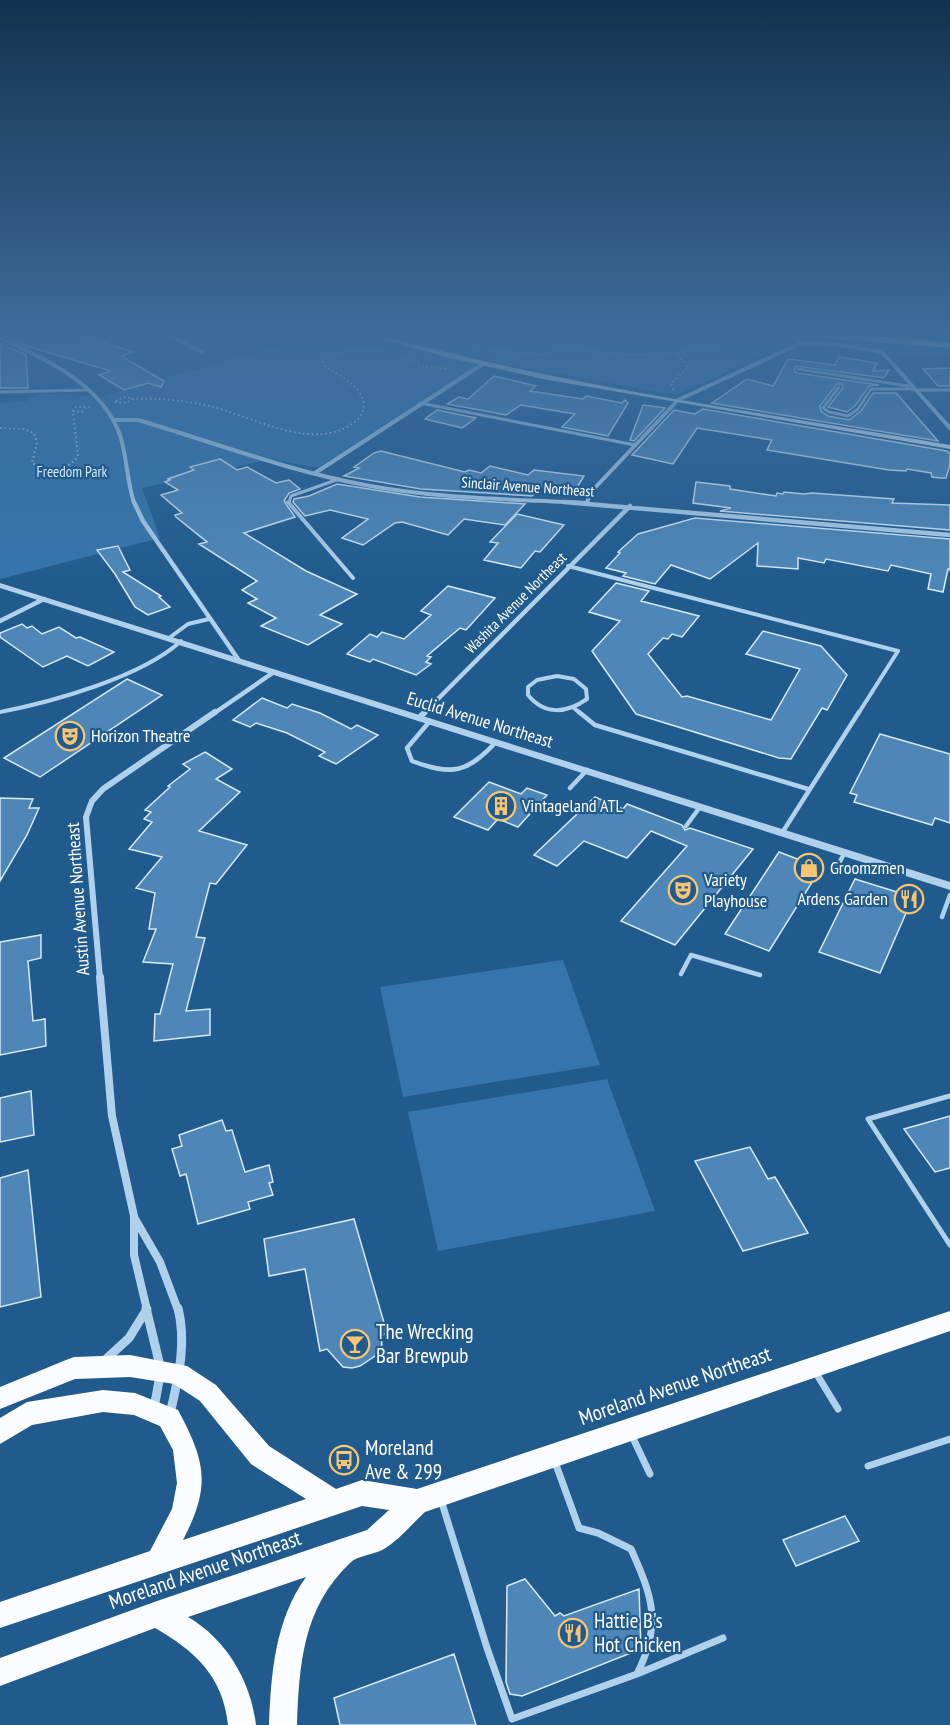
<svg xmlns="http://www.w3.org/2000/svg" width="950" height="1725" viewBox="0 0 950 1725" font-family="'PT Sans Narrow',sans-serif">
  <rect width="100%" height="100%" fill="#215b8e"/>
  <path fill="#3575ab" d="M317,335H799L950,347V359L907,356L873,347L792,342L676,395L487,361L318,468L271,459L142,488L160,538L0,579V403L27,401L33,396L43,393L100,397Z
    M563,960L600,1065L403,1097L380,987Z
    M607,1079L655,1211L438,1251L408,1112Z"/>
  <path fill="#4e87b7" stroke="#d5e9f9" stroke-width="1.5" d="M3,335H78L134,352L121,356L164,381L161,387L148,383L124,390L99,375L111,371L26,346Z
    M0,343L26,355L28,388H0Z
    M839,357L877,363L873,371L889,370L884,378L796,366L794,370L797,373L879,385L869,386L855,406L847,412L828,407L843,388L842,384H837L820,406L821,411L828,416L849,420L861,411L873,393H896L938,441L712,403L747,379L773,386L788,359L835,365Z
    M950,368V386H938L923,369Z
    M494,376L536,386L530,391L583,399L586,396L622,403L625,400L628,403L608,436L562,427L575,414L521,405L506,415L447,404L459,397L468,399Z
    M643,405L665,408L634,441L630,440Z
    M703,409L947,451L950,454V465L946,478H940L932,477L931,473L907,469L906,471L889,470L767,450L772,440L697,428L673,464L632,455L674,410L695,414Z
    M437,410L476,418L462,428L425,419Z
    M381,451L465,472L469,470L481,473L490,466L528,475L534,470L584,476L574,492L541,487L532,496L421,489L344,476L359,468L354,467L374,453Z
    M220,459L237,470L247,467L276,483L289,480L300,489L289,493L284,501L295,517L244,533L306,571L357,594L320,615L342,624L308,645L261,626L276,618L248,603L257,599L242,590L257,581L199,544L207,542L176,517L175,515L182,513L161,495L178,490L165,482L170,480L168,479L194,470L190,467Z
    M696,482L730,486V489L776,496L777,493L783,494L784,492L804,494L812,493L894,499L892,503L950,505V530L720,511L731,508L693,503Z
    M337,484L420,497L525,504L505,525L464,519L448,535L402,522L395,523L363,545L342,538L368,519L330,510L305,516L293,502L294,499L309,496Z
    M517,514L564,525L540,552L535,551L521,568L484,560L498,543L490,542Z
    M695,518L950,539V570L948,569L943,592L928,589L931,574L891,565L888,571L826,559L824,563L798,558V569L757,566L758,543L710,579L671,565L655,584L623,576L626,573L606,568L620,553L618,552L638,534Z
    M118,546L130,570L123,572L161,596L159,597L170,607L148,615L135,607L115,574L97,550Z
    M616,583L649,591L641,601L699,616L682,637L672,634L668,639L663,638L648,654L682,697L687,696L771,720L800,669L746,654L763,631L821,646L847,675L827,710L822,708L791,759L779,758L636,714L592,651L620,621L589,612Z
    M448,586L495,598L466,630L460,628L427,656L431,657L426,662L431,664L416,675L373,659L370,662L347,654L370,634L377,637L382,632L404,639L431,615L421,611Z
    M22,624L27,628L32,626L42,634L59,627L76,638L80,637L114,652L88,666L67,656L43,667L0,637V633Z
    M127,679L162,695L40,777L4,758Z
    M262,698L287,708L292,704L320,713L351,729L357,725L378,735L336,764L319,756L325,752L287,733L256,723L250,727L233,720Z
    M880,734L950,754V823L935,818L932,825L854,802L857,795L850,793Z
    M205,752L232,769L216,779L240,792L199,831L247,845L216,884L210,883L196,937L205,938L186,1011L210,1009V1035L154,1041L155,1014H160L173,964L143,962L156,929H149L155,893L136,888L162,857L129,849L152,822L144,819L151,812L145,810L170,787L168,786L190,769L183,764Z
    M489,782L521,794L527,788L547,795L518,827L498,819L488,830L454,817Z
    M595,797L623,809L627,804L682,825L685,830L690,828L753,849L675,945L621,921L687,846L651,831L627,858L584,841L557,866L534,855Z
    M0,798L33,799L29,808H39L27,835L0,881Z
    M779,852L821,868L769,951L725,934Z
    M855,879L913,897L880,973L819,952Z
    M41,935V958L28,961L33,1021L45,1019L46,1046L0,1055V942Z
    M31,1091L34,1135L0,1142V1098Z
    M950,1116V1168L935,1172L904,1129Z
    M222,1120L226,1131L232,1130L245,1172L269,1165L273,1182L269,1183L273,1195L248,1202L250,1209L198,1224L186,1174L180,1176L172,1149L182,1146L179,1135Z
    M750,1147L768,1179L775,1177L808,1233L743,1251L695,1161Z
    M28,1170L41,1297L0,1307V1178Z
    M354,1219L387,1333L381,1336L382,1345L375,1356L360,1366L352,1368L343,1367L327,1349L320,1351L305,1269L269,1276L264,1239Z
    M845,1516L859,1541L796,1566L783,1540Z
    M525,1579L555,1616L560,1613L564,1616L639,1589L641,1649L522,1696L510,1694L506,1682L507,1586Z
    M454,1654L476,1725H340L334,1698Z"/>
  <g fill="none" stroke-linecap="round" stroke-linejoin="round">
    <path stroke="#b0d1ec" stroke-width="2" stroke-dasharray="1.5 3" stroke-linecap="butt" d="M442,335L466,341L477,349
      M504,335L584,350L633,355L676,353L719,345L779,339
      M488,350L546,355L564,347
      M402,356L422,366L449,369
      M673,390L671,384L688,368L676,353
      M132,399C157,398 181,400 205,405C250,414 315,456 357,420C364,413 366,404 361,395C354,382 338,375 326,367L323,363L325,357L344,351H383
      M116,401L123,397L132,398
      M115,402L127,403L132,399
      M72,411L76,407H90
      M73,411L82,412L85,408
      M0,428L23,429L34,433L37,443L32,463C48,471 67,472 78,456L73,412
      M41,468L37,472L46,475L60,468"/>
    <path stroke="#b0d1ec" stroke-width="3" d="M798,369L908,386
      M839,387L823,408L829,412L848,416L858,409L871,389H915
      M915,390H950
      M0,392L88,390
      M420,403L635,445
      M289,503L291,496L339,479"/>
    <path stroke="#b0d1ec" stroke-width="4" d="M288,502L353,578
      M568,566L898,651L858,714
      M169,638L188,624L209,619
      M557,676L574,679L586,689L587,699C567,713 545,716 528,695V687L537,680Z
      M574,708L581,714
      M0,712C52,702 142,677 181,641"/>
    <path stroke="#b0d1ec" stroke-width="4.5" d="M579,712L595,725L808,789
      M430,721L407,748L412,761C452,776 467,773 496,742
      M570,788L587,770
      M686,826L700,807
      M782,833L859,712
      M837,867L845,852
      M942,917L950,895
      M681,974L691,955L760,975"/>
    <path stroke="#b0d1ec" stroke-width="5" d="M950,1096L868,1119L950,1245"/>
    <path stroke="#b0d1ec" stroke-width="7" d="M816,1373L838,1409
      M632,1436L650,1474
      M868,1466L950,1439
      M441,1500L487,1648L512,1719L637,1674C662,1624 653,1598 631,1549L598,1533L579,1528L555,1462
      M637,1674L723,1638"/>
    <path stroke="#b0d1ec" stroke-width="4" d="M169,335L202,352
      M0,338C45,359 102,384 120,435C127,457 127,481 134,503
      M113,420H138C213,442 288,471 365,485C438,499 514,499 587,503
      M315,473L483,364
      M587,503L590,493L678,400L799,344L841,345L882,352L950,428"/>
    <path stroke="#b0d1ec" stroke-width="4.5" d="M134,502L143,521L238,659
      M564,502L950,535
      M0,621L44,599
      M213,714L274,672
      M423,714L630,506"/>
    <path stroke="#b0d1ec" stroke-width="6" d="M419,718L425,712
      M100,978L86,817L92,801L103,789L215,712"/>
    <path stroke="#b0d1ec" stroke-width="8" d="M100,977L112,1116L134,1216V1255L147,1310
      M134,1217L160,1262L178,1310"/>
    <path stroke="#b0d1ec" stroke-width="9" d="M146,1308L161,1370L154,1408
      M105,1360L129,1338L147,1309
      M170,1414C178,1379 187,1344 178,1308"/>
    <path fill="#b0d1ec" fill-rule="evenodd" d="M0,583L950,882V890L0,588Z"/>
    <path fill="#dcebf9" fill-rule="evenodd" d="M370,335H379C566,386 759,412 950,445V449L543,379L450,358Z"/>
    <path fill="#fafcff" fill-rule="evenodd" d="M824,335H857L950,342V348L828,338Z
      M950,1311V1331L425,1512C412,1524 399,1540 384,1549C374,1555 358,1555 350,1563C303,1607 299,1665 297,1725H269C271,1674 275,1620 306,1577L188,1617C226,1639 251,1681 256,1725H228C223,1676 195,1651 155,1628L0,1686V1658L157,1601L367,1530L389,1510L362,1506L0,1628V1602L150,1551L172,1509L177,1483L173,1450L160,1426L134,1415L103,1412L32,1425L0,1444V1418L27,1402L103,1390L135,1393L178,1410C206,1462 211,1486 183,1540L306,1499L251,1464L200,1401L174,1384L130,1377L75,1379L0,1409V1387L66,1360L74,1357L130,1355L187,1366L216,1385L269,1446L336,1489L362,1480L417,1489Z"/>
  </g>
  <linearGradient id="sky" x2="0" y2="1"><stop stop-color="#12324e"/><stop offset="0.58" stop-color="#3d6c9b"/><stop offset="1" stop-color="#3d6c9b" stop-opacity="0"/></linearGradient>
  <rect width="950" height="576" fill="url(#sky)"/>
  <defs>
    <g id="theatre-ring" transform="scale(1.5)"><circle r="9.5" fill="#215b8e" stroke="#f8c572" stroke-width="1.5"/><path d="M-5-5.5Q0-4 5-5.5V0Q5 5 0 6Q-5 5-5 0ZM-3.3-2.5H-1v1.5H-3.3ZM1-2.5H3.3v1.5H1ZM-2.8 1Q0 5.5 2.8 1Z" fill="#f8c572"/></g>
    <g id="building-ring" transform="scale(1.5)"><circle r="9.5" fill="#215b8e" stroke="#f8c572" stroke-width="1.5"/><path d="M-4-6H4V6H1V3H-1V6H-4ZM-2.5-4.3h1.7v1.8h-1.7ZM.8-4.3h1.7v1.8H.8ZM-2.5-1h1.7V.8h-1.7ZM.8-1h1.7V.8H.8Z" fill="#f8c572"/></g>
    <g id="shop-ring" transform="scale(1.5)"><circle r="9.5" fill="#215b8e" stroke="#f8c572" stroke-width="1.5"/><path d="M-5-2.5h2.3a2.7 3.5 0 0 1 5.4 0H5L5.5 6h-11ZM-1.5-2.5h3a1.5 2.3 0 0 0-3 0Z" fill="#f8c572"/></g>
    <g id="restaurant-ring" transform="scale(1.5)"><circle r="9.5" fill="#215b8e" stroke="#f8c572" stroke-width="1.5"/><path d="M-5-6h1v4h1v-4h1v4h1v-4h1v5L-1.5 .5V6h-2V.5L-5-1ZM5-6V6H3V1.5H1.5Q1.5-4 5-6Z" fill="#f8c572"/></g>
    <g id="bar-ring" transform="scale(1.5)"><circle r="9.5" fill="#215b8e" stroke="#f8c572" stroke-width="1.5"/><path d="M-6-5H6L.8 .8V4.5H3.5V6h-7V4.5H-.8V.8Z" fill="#f8c572"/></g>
    <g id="bus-ring" transform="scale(1.5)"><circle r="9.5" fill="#215b8e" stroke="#f8c572" stroke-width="1.5"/><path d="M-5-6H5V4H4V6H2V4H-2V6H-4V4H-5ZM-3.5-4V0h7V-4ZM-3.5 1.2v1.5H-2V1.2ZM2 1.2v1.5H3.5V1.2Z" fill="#f8c572"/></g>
  </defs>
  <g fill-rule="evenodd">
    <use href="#theatre-ring" x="70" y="736"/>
    <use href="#building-ring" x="501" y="806"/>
    <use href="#shop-ring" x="809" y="868"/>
    <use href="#theatre-ring" x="683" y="890"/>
    <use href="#restaurant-ring" x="909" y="899"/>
    <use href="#bar-ring" x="355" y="1344"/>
    <use href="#bus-ring" x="344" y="1460"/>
    <use href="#restaurant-ring" x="573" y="1633"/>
  </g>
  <g text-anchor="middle" stroke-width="4.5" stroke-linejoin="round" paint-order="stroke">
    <g font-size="15" fill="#d5e9f9" stroke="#215b8e">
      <text x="72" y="477">Freedom Park</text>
    </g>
    <g font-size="15" fill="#fff" stroke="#215b8e">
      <text transform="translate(528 487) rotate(4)" y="5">Sinclair Avenue Northeast</text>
      <text transform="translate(516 603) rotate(-45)" y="5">Washita Avenue Northeast</text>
    </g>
    <g font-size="18" fill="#fff" stroke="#215b8e">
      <text transform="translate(480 720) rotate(17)" y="6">Euclid Avenue Northeast</text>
      <text transform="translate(78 899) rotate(-94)" y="6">Austin Avenue Northeast</text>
    </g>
    <g font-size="18" fill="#fff" stroke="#215b8e" text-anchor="start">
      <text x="91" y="742">Horizon Theatre</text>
      <text x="522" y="812">Vintageland ATL</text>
      <text x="830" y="874">Groomzmen</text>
      <text x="704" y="886">Variety<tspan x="704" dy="21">Playhouse</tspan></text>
      <text x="888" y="905" text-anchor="end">Ardens Garden</text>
    </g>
    <g font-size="21" fill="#fff" stroke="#215b8e" text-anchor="start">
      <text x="376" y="1339">The Wrecking<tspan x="376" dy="24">Bar Brewpub</tspan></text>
      <text x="365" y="1455">Moreland<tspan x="365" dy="24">Ave &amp; 299</tspan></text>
      <text x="594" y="1628">Hattie B's<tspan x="594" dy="24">Hot Chicken</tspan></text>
    </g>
    <g font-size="21" fill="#fff" stroke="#215b8e">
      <text transform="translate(675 1386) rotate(-19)" y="7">Moreland Avenue Northeast</text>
      <text transform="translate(205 1570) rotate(-19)" y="7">Moreland Avenue Northeast</text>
    </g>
  </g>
</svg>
